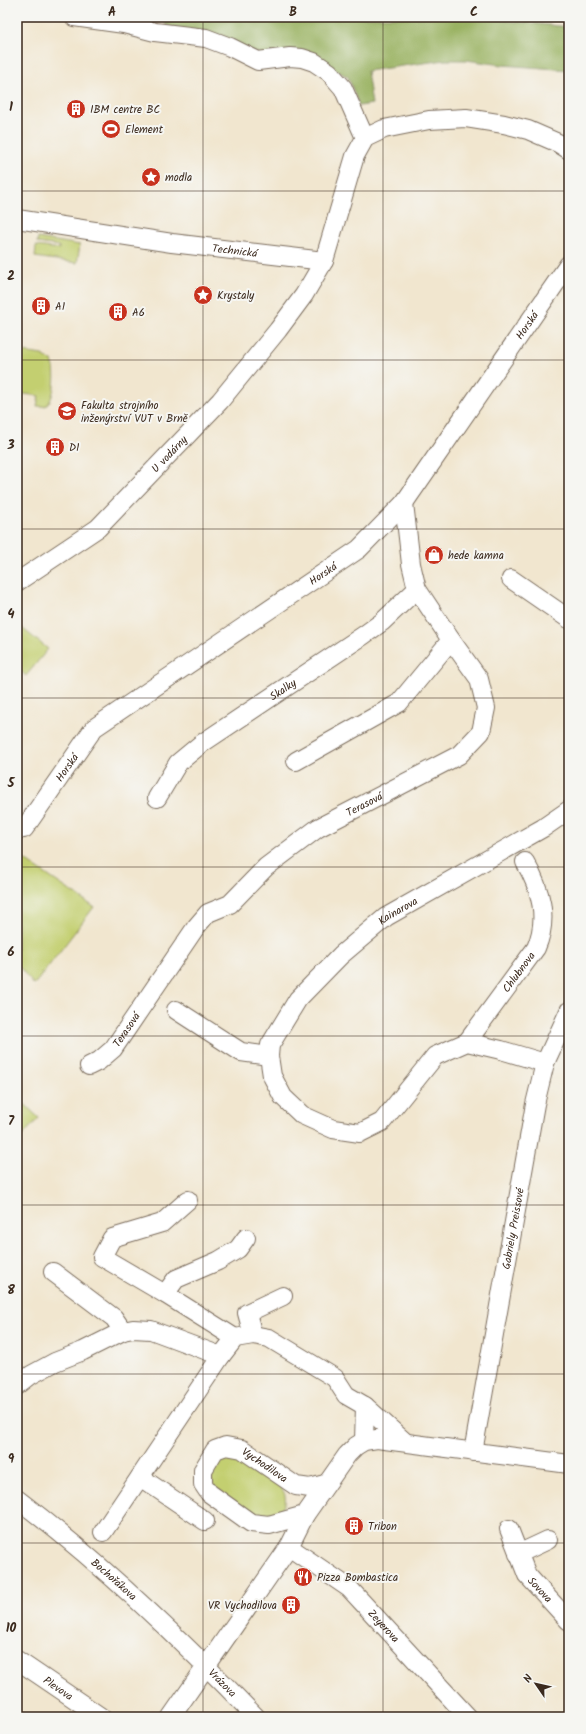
<svg xmlns="http://www.w3.org/2000/svg" width="586" height="1734" viewBox="0 0 586 1734" font-family="Kalam,sans-serif">
  <rect width="100%" height="100%" fill="#f6f6f2"/>
  <filter id="ink" filterUnits="userSpaceOnUse"><feTurbulence type="fractalNoise" baseFrequency=".025" numOctaves="2"/><feDisplacementMap in="SourceGraphic" scale="8" xChannelSelector="R" yChannelSelector="G"/><feConvolveMatrix kernelMatrix="1 2 1 2 8 2 1 2 1" color-interpolation-filters="sRGB"/></filter>
  <filter id="wash" filterUnits="userSpaceOnUse"><feTurbulence type="fractalNoise" baseFrequency=".012" numOctaves="4" result="noise"/><feDisplacementMap in="SourceGraphic" scale="16" xChannelSelector="R" yChannelSelector="G"/><feGaussianBlur stdDeviation="0.9" result="paint"/><feColorMatrix in="noise" values="0 0 0 0 0 0 0 0 0 0 0 0 0 0 0 0 0 1.4 0 .05"/><feComposite in="paint" operator="in"/></filter>
  <g filter="url(#wash)">
    <rect width="100%" height="100%" fill="#f1e6cf"/>
    <path fill="#c3cf70" stroke="#7f7c47" d="M38,238L80,245L77,263L35,257L36,246L59,249V246L37,243Z
      M17,351L42,355L52,361C57,370 55,398 47,405C44,407 41,406 37,406L39,396L17,393Z
      M17,624L48,649L26,676L17,668Z
      M17,837L22,838L19,856L94,907L34,985L17,964Z
      M17,1097L39,1118L17,1141Z
      M233,1455L239,1456C257,1469 309,1492 273,1517L253,1515L214,1487L211,1479V1471L218,1460L225,1456Z"/>
    <path fill="#9ab262" stroke="#6a6e40" d="M167,17H470L569,27V70L502,65L466,60H445L367,71L372,104L359,106L348,77L325,64L259,54L165,25Z"/>
  </g>
  <g filter="url(#ink)">
    <g fill="none" stroke-linecap="round" stroke-linejoin="round">
      <g stroke="#7b6c5c" stroke-width="20">
        <g id="minor">
          <path d="M74,17L124,24L155,32L206,38L230,47L258,61L290,57L302,58L314,62L329,72L343,88L365,138"/>
          <path id="s1" d="M17,219L172,243L324,261"/>
          <path d="M511,579L569,619"/>
          <path id="s2" d="M17,582L98,528L220,401L278,330L304,295L324,261L355,156L365,138L384,129L429,120L466,118L504,124L528,130L558,143L569,150"/>
          <path d="M296,761L399,703L451,640"/>
          <path id="s3" d="M157,798L178,763L201,744L364,635L382,622L417,589"/>
          <path id="s4" d="M24,829L94,728L359,549L404,503L569,264"/>
          <path d="M176,1010L241,1052L269,1056"/>
          <path id="s5" d="M467,1042L536,948C549,918 541,890 525,862"/>
          <path id="s6" d="M545,1063L501,1050L467,1042L435,1056L382,1122L360,1133L333,1129L302,1115L283,1097L272,1076L269,1056L270,1045L298,999L341,955L386,917L543,828L569,810"/>
          <path id="s7" d="M89,1066L99,1061L113,1049L196,927L208,913L230,904L266,867L318,828L459,755L481,732L486,708L479,679L451,640L417,589L411,564L404,503"/>
          <path d="M188,1200L162,1223L112,1238L102,1257L165,1294L235,1338"/>
          <path d="M53,1272L114,1318L123,1331"/>
          <path d="M165,1294L176,1279L218,1261L238,1249L246,1238"/>
          <path d="M253,1335L247,1313L283,1296"/>
          <path d="M17,1386L31,1375L55,1362L83,1351L123,1331L133,1329L151,1330L221,1356"/>
          <path d="M365,1406L405,1442"/>
          <path id="s8" d="M473,1452L535,1104L545,1063L569,1011"/>
          <path d="M140,1477L205,1521"/>
          <path id="s9" d="M17,1499C103,1564 181,1639 256,1717"/>
          <path id="s10" d="M305,1515L269,1525L251,1523L209,1493L203,1484V1470L215,1450L226,1446L242,1449L296,1486L310,1488L325,1484"/>
          <path id="s11" d="M509,1529L527,1575L569,1621"/>
          <path d="M103,1532L221,1356L235,1338L253,1335L269,1338L335,1378L346,1395L365,1406L364,1441"/>
          <path id="s12" d="M289,1547L349,1588L468,1717"/>
          <path d="M518,1554L548,1540"/>
          <path id="s13" d="M17,1660L101,1717"/>
          <path d="M171,1717L289,1547L305,1515L347,1455L356,1446L364,1441L377,1439L569,1464"/>
        </g>
      </g>
      <use href="#minor" stroke="#fff" stroke-width="18"/>
    </g>
  </g>
  <path fill="none" stroke="#3b2a1e" stroke-width="1" stroke-opacity="0.55" d="M203,17V1717M383,17V1717M17,191H569M17,360H569M17,529H569M17,698H569M17,867H569M17,1036H569M17,1205H569M17,1374H569M17,1543H569"/>
  <defs>
    <g id="building-disc" transform="scale(1)"><circle r="9.5" fill="#c8321e" stroke="#f6f6f2"/><path d="M-4-6H4V6H1V3H-1V6H-4ZM-2.5-4.3h1.7v1.8h-1.7ZM.8-4.3h1.7v1.8H.8ZM-2.5-1h1.7V.8h-1.7ZM.8-1h1.7V.8H.8Z" fill="#fff"/></g>
    <g id="stadium-disc" transform="scale(1)"><circle r="9.5" fill="#c8321e" stroke="#f6f6f2"/><path d="M0-5a6.5 5 0 1 0 0 10a6.5 5 0 1 0 0-10ZM-3.5-1.8h7v3.6h-7Z" fill="#fff"/></g>
    <g id="sight-disc" transform="scale(1)"><circle r="9.5" fill="#c8321e" stroke="#f6f6f2"/><path d="M0-6L1.8-2.2L6-1.7L2.9 1.2L3.7 5.4L0 3.3L-3.7 5.4L-2.9 1.2L-6-1.7L-1.8-2.2Z" fill="#fff"/></g>
    <g id="university-disc" transform="scale(1)"><circle r="9.5" fill="#c8321e" stroke="#f6f6f2"/><path d="M0-5L7-2L0 1L-7-2ZM-4 1L0 2.5L4 1V4Q0 6-4 4Z" fill="#fff"/></g>
    <g id="shop-disc" transform="scale(1)"><circle r="9.5" fill="#c8321e" stroke="#f6f6f2"/><path d="M-5-2.5h2.3a2.7 3.5 0 0 1 5.4 0H5L5.5 6h-11ZM-1.5-2.5h3a1.5 2.3 0 0 0-3 0Z" fill="#fff"/></g>
    <g id="restaurant-disc" transform="scale(1)"><circle r="9.5" fill="#c8321e" stroke="#f6f6f2"/><path d="M-5-6h1v4h1v-4h1v4h1v-4h1v5L-1.5 .5V6h-2V.5L-5-1ZM5-6V6H3V1.5H1.5Q1.5-4 5-6Z" fill="#fff"/></g>
  </defs>
  <g fill-rule="evenodd">
    <use href="#building-disc" x="76" y="109"/>
    <use href="#stadium-disc" x="111" y="129"/>
    <use href="#sight-disc" x="151" y="177"/>
    <use href="#sight-disc" x="203" y="295"/>
    <use href="#building-disc" x="41" y="306"/>
    <use href="#building-disc" x="118" y="312"/>
    <use href="#university-disc" x="67" y="411"/>
    <use href="#building-disc" x="55" y="447"/>
    <use href="#shop-disc" x="434" y="555"/>
    <use href="#building-disc" x="354" y="1526"/>
    <use href="#restaurant-disc" x="303" y="1577"/>
    <use href="#building-disc" x="291" y="1605"/>
  </g>
  <g text-anchor="middle" stroke-width="4" stroke-linejoin="round" paint-order="stroke">
    <g font-size="11" fill="#3b2a1e" stroke="#f6f6f2" text-anchor="start">
      <text x="90" y="113">IBM centre BC</text>
      <text x="125" y="133">Element</text>
      <text x="165" y="181">modla</text>
      <text x="217" y="299">Krystaly</text>
      <text x="55" y="310">A1</text>
      <text x="132" y="316">A6</text>
      <text x="81" y="409">Fakulta strojního<tspan x="81" dy="13">inženýrství VUT v Brně</tspan></text>
      <text x="69" y="451">D1</text>
      <text x="448" y="559">hede kamna</text>
      <text x="368" y="1530">Tribon</text>
      <text x="317" y="1581">Pizza Bombastica</text>
      <text x="277" y="1609" text-anchor="end">VR Vychodilova</text>
    </g>
    <g font-size="11" fill="#3b2a1e" stroke="#f6f6f2">
      <text dy="4" stroke="none"><textPath href="#s1" startOffset="220">Technická</textPath></text>
      <text dy="4" stroke="none"><textPath href="#s4" startOffset="723">Horská</textPath></text>
      <text dy="4" stroke="none"><textPath href="#s2" startOffset="200">U vodárny</textPath></text>
      <text dy="4" stroke="none"><textPath href="#s4" startOffset="399">Horská</textPath></text>
      <text dy="4" stroke="none"><textPath href="#s3" startOffset="169">Skalky</textPath></text>
      <text dy="4" stroke="none"><textPath href="#s4" startOffset="75">Horská</textPath></text>
      <text dy="4" stroke="none"><textPath href="#s7" startOffset="388">Terasová</textPath></text>
      <text dy="4" stroke="none"><textPath href="#s6" startOffset="555">Kainarova</textPath></text>
      <text dy="4" stroke="none"><textPath href="#s5" startOffset="87">Chlubnova</textPath></text>
      <text dy="4" stroke="none"><textPath href="#s7" startOffset="53">Terasová</textPath></text>
      <text dy="4" stroke="none"><textPath href="#s8" startOffset="227">Gabriely Preissové</textPath></text>
      <text dy="4" stroke="none"><textPath href="#s10" startOffset="211">Vychodilova</textPath></text>
      <text dy="4" stroke="none"><textPath href="#s9" startOffset="126">Bochořákova</textPath></text>
      <text dy="4" stroke="none"><textPath href="#s11" startOffset="69">Sovova</textPath></text>
      <text dy="4" stroke="none"><textPath href="#s12" startOffset="124">Zeyerova</textPath></text>
      <text dy="4" stroke="none"><textPath href="#s9" startOffset="276">Vrázova</textPath></text>
      <text dy="4" stroke="none"><textPath href="#s13" startOffset="50">Plevova</textPath></text>
    </g>
  </g>
  <rect width="586" height="1734" fill="none" stroke="#f6f6f2" stroke-width="44"/>
  <g transform="translate(536 1684) rotate(304)" stroke="#f6f6f2" stroke-width="3" paint-order="stroke">
  <path d="M0-3L7 15L0 10L-7 15Z" fill="#3b2a1e"/>
  <text y="-6" font-size="11" font-weight="bold" text-anchor="middle" fill="#3b2a1e">N</text>
  </g>
  <rect x="22" y="22" width="542" height="1690" fill="none" stroke="#3b2a1e" stroke-width="1.5"/>
  <g font-size="13" text-anchor="middle" font-weight="bold" fill="#3b2a1e">
    <text x="112" y="16">A</text>
    <text x="293" y="16">B</text>
    <text x="474" y="16">C</text>
    <text x="11" y="111">1</text>
    <text x="11" y="280">2</text>
    <text x="11" y="449">3</text>
    <text x="11" y="618">4</text>
    <text x="11" y="787">5</text>
    <text x="11" y="956">6</text>
    <text x="11" y="1125">7</text>
    <text x="11" y="1294">8</text>
    <text x="11" y="1463">9</text>
    <text x="11" y="1632">10</text>
  </g>
</svg>
